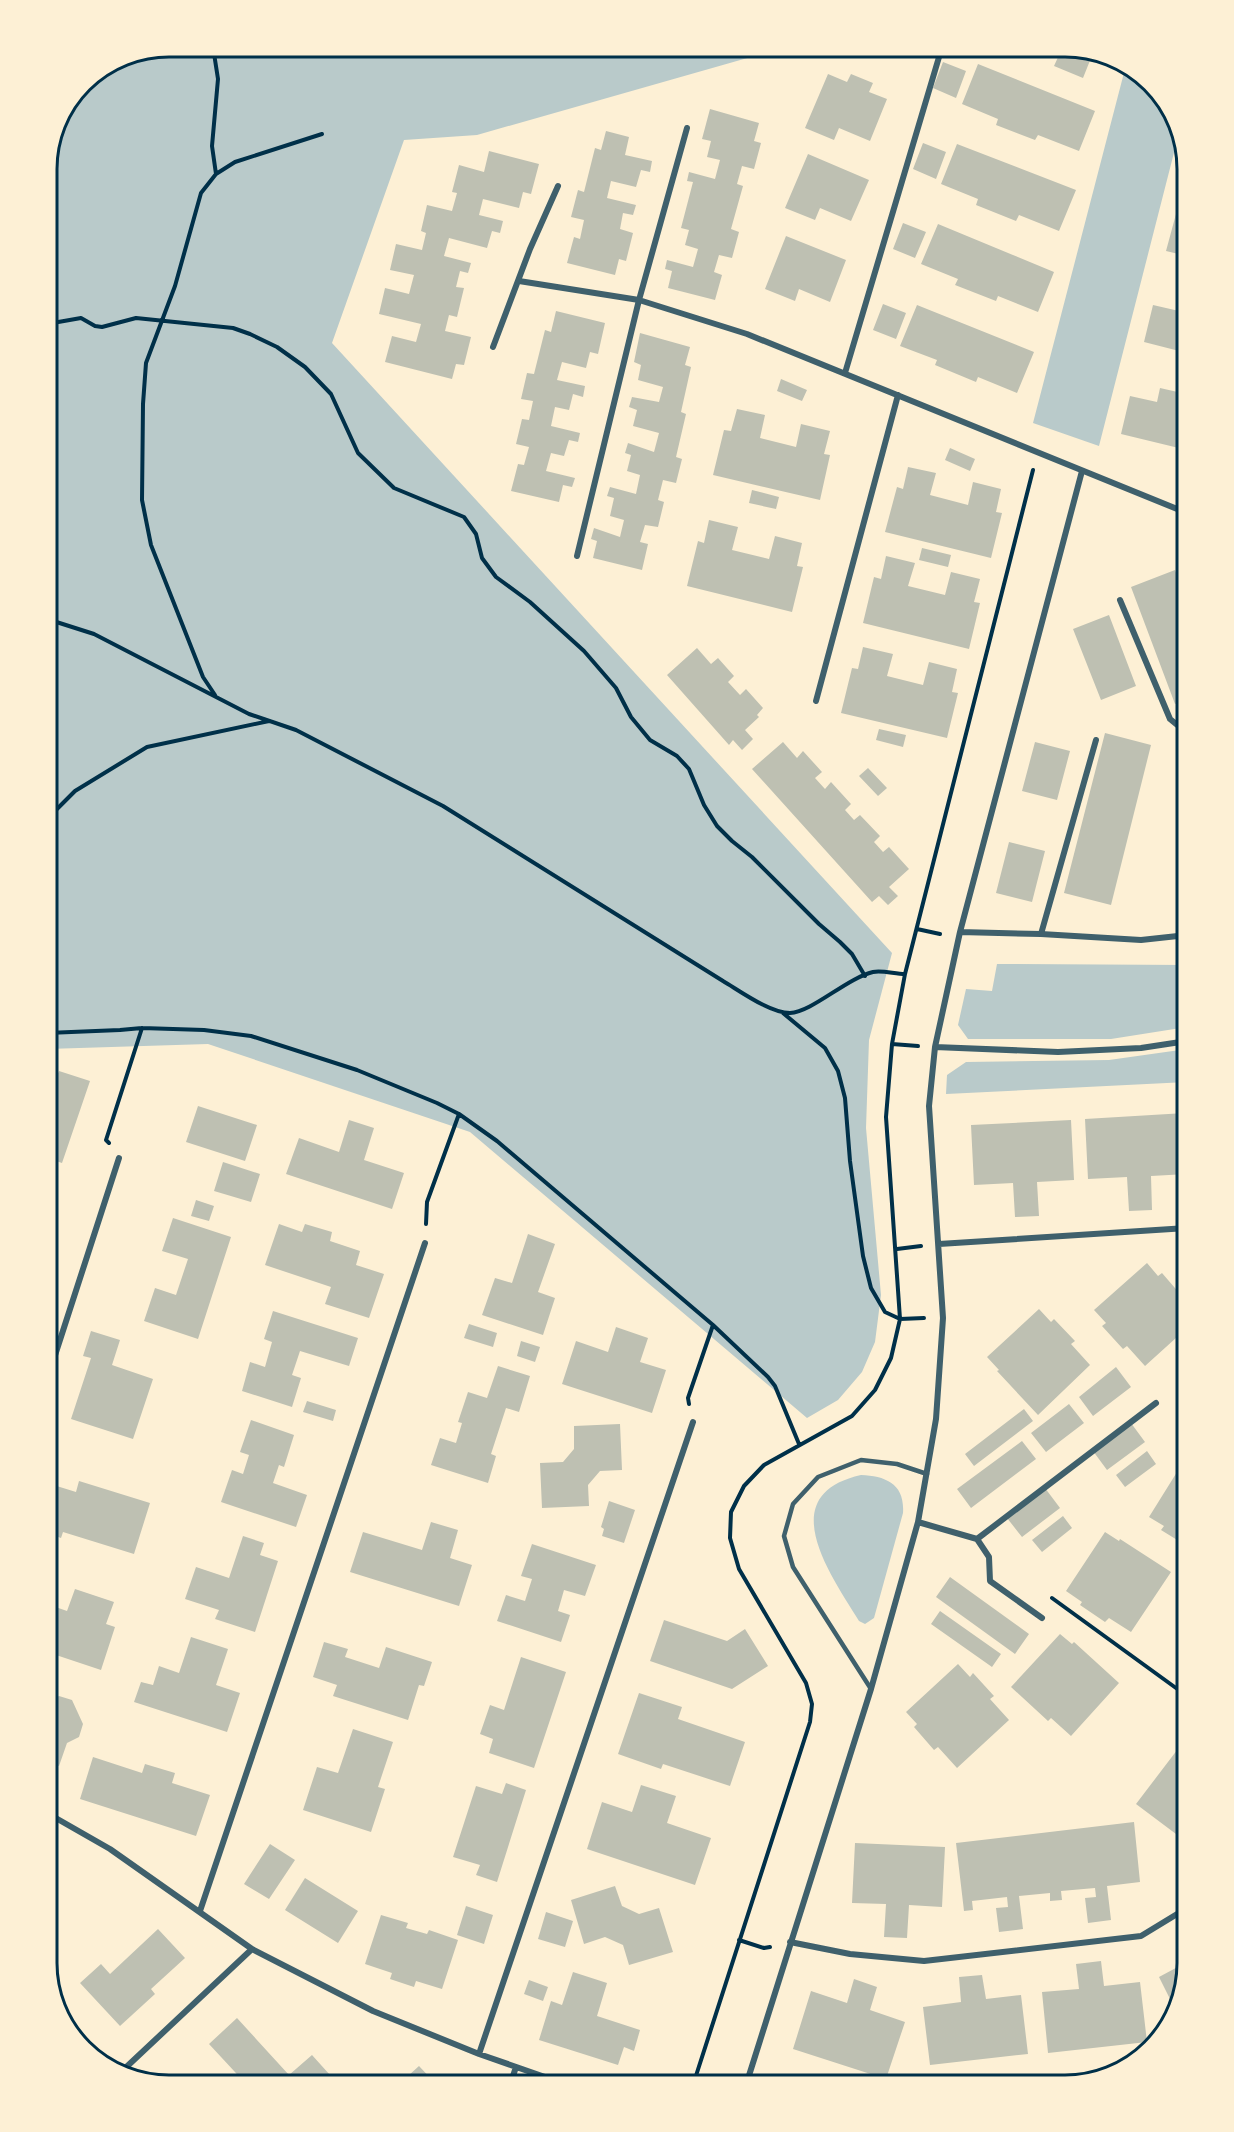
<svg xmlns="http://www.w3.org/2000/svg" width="1234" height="2132" viewBox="0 0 1234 2132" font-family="'IBM Plex Sans',sans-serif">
  <rect width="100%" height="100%" fill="#fdf0d5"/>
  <path fill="#b9caca" d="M169,47H786L477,135L404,140L332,343L892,953L869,1040L866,1128L881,1295L875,1342L862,1372L838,1400L807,1418L470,1132L208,1044L47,1049V161L56,122L83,82L122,56Z
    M1126,65L1133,67L1175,115L1179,133L1099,446L1033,423Z
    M997,964L1187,965V1027L1111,1039H968L958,1025L966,989L992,991Z
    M1187,1049V1082L946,1094L947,1075L966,1062L1109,1060Z
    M861,1475C886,1476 905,1484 903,1513L874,1618L865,1624L859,1621C831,1575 772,1495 861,1475Z"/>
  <path fill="#bec0b2" d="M1037,47H1073L1093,53L1083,78L1054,66L1059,55Z
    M943,62L966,71L956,98L933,88Z
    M978,64L1095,111L1079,151L1038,135L1035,140L996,125L998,119L962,104Z
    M828,74L847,82L851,74L873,83L869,92L887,99L870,141L839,128L834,140L805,128Z
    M710,109L759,123L754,141L761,143L754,169L742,166L737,184L743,186L731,229L739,232L732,258L719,255L714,272L722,275L715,300L668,288L672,271L665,269L667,260L693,267L698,249L685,245L689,230L681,228L693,182L687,181L689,172L715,179L720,160L707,157L711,141L702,139Z
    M606,131L629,137L625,155L652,161L650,172L641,170L636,187L611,181L607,198L636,205L633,215L623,213L620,229L633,233L626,261L619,259L615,275L567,263L574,237L580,239L584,220L571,217L578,190L584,192L595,148L601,150Z
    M923,143L946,152L936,179L913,169Z
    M957,144L1076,190L1059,231L1019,215L1016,221L976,205L978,199L941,184Z
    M489,151L539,164L531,194L523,192L519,208L483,199L479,215L503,221L500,233L492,231L487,248L449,238L444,256L471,263L468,273L460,271L456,287L464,288L457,317L449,315L445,331L471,337L464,365L456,364L452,379L385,362L392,336L416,342L421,324L379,314L385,288L409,294L414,275L390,270L396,244L422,250L426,233L421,231L427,205L452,211L457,193L452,192L459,165L484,172Z
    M808,154L869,180L851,221L820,208L815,220L785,208Z
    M1176,214L1187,216V256L1166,251Z
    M903,223L926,232L915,258L893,249Z
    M938,224L1054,272L1038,312L998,296L996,301L955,285L958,279L921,264Z
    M786,236L846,260L830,302L799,289L795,301L765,289Z
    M1183,297L1187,298V353L1144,342L1153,305L1179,311Z
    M883,304L906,313L896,339L873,330Z
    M917,305L1034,352L1017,393L978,377L976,382L935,365L937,360L900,346Z
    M556,311L605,323L598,354L590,352L586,368L562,362L557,380L585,386L583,397L573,394L569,410L555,407L551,426L580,433L578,442L569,440L564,456L551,453L546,471L575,478L572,487L563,485L559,502L511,491L518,464L524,465L529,447L516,444L522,419L529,420L533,401L521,399L527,373L534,374L545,330L551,332Z
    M640,333L690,347L685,365L691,367L681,412L686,414L676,457L682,459L676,483L663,480L658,500L664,502L658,527L645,525L640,542L648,544L642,570L593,558L597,541L591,539L594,528L620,537L624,520L610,516L614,498L607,496L610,487L636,494L640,475L627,471L631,455L625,453L628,443L654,452L659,433L633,426L637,410L629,407L632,397L659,402L663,387L638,380L641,365L634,362Z
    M781,379L807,390L802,401L777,391Z
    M1160,388L1182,393L1178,408L1187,410V450L1121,434L1130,396L1157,402Z
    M737,409L765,415L760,438L796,447L801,424L830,431L824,454L830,455L820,500L713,475L724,430L731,431Z
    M950,448L975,459L970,471L945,460Z
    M908,467L936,473L930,495L968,505L973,482L1001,489L996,512L1002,513L991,558L885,532L897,487L903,489Z
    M752,490L779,497L776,509L749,503Z
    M709,520L738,527L732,550L769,559L775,536L802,543L797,566L803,567L792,612L687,586L698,541L704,543Z
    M922,548L951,555L948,567L919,560Z
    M886,556L915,563L908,586L945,595L951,572L980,579L974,602L980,603L969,649L863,623L874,577L881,579Z
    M1175,570L1187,602V700L1175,704L1131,587Z
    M1109,615L1136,686L1101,700L1073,629Z
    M863,647L893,654L887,676L923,685L929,662L957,669L952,692L958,693L947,738L841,713L852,668L858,669Z
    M697,648L711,664L718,658L734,676L728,682L740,695L746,689L763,708L757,715L759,717L745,730L753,739L742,750L733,740L729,745L667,675Z
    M879,729L906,735L903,747L876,740Z
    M1105,733L1151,745L1111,905L1064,893Z
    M783,742L797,758L803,751L822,772L815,778L825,789L831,782L851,804L845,810L854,820L860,815L880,836L874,842L883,852L889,847L909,869L889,887L898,896L888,905L879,896L872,902L752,769Z
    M1035,742L1070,751L1057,800L1022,791Z
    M868,768L887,788L878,796L859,776Z
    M1009,842L1045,851L1032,902L996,893Z
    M59,1071L90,1081L62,1163L47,1158V1081L54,1083Z
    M198,1106L257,1125L245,1161L186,1142Z
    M1185,1113L1187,1174L1151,1176L1152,1210L1129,1211L1127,1177L1088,1179L1085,1119Z
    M349,1120L374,1128L364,1160L404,1173L392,1209L286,1174L299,1138L339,1152Z
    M1071,1120L1074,1180L1037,1182L1039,1216L1015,1217L1013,1183L974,1185L971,1125Z
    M223,1162L260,1174L251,1202L214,1191Z
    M196,1200L214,1206L209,1221L191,1216Z
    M173,1218L231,1237L198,1339L144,1321L155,1288L176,1295L188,1259L162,1251Z
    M279,1224L302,1232L305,1224L332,1232L330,1241L360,1251L356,1265L384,1274L369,1318L325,1304L331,1287L265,1265Z
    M528,1234L555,1244L538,1292L555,1298L543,1335L482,1315L495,1278L512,1283Z
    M1147,1263L1158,1276L1162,1273L1181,1295L1178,1298L1187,1309V1328L1145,1366L1127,1346L1123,1349L1102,1326L1106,1323L1094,1310Z
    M1039,1309L1051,1322L1054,1319L1075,1341L1071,1344L1090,1365L1038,1415L997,1371L999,1370L987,1357Z
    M273,1311L358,1338L349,1366L300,1351L292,1375L301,1378L292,1407L242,1391L250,1362L265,1367L272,1342L264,1339Z
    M469,1324L497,1333L493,1347L464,1338Z
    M616,1327L648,1338L640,1362L666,1370L652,1413L562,1384L576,1341L608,1352Z
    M91,1331L120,1340L112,1365L153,1379L133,1439L71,1419L91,1358L83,1356Z
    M521,1341L540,1347L535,1362L517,1356Z
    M498,1366L530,1376L519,1412L506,1408L491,1454L496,1456L488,1483L431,1465L440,1438L456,1443L462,1423L458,1422L468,1392L487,1398Z
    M1116,1367L1131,1387L1093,1416L1079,1397Z
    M307,1401L336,1410L333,1421L303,1412Z
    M1069,1404L1084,1423L1046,1452L1031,1433Z
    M1024,1409L1033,1421L974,1466L965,1454Z
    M251,1420L294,1435L284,1467L279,1465L273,1483L307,1495L296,1527L221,1502L232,1470L243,1474L249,1455L240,1452Z
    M1131,1423L1145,1442L1107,1470L1093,1451Z
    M620,1424L622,1470L600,1471L588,1485L589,1506L542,1508L540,1463L563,1462L574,1449V1426Z
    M1022,1441L1036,1459L971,1508L957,1489Z
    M1147,1451L1156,1464L1125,1487L1116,1475Z
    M1187,1456V1546L1161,1530L1164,1526L1149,1517Z
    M79,1481L150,1503L134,1554L63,1532L61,1538L47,1533V1483L76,1492Z
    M1045,1488L1060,1508L1022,1537L1007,1518Z
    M609,1501L635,1510L624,1543L602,1536L604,1529L601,1527Z
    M1063,1516L1072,1528L1042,1552L1032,1540Z
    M431,1522L458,1530L450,1558L472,1565L459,1606L350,1572L363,1532L422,1550Z
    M1105,1532L1119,1541L1120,1539L1171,1572L1131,1632L1109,1618L1105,1622L1080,1605L1082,1602L1066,1591Z
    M243,1536L264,1543L260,1555L278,1561L255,1632L215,1619L219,1610L185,1599L196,1567L229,1578Z
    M532,1544L596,1565L585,1596L564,1590L558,1611L570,1615L561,1642L497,1621L506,1595L525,1601L532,1579L521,1576Z
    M950,1577L1029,1634L1015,1654L936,1597Z
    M75,1589L114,1602L106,1624L115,1627L101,1670L47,1652V1604L67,1611Z
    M940,1611L1001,1654L992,1667L931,1624Z
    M664,1620L727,1641L745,1629L768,1666L732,1689L650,1661Z
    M1060,1634L1072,1644L1074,1642L1119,1683L1071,1736L1051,1718L1048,1721L1011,1687Z
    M191,1637L228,1649L216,1685L240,1693L227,1732L134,1702L141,1682L153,1685L159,1666L179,1673Z
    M324,1642L348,1649L345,1657L379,1668L386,1647L432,1662L424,1686L419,1685L408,1720L333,1696L337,1685L313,1677Z
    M521,1657L566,1672L534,1768L489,1753L493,1739L480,1734L490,1705L504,1710Z
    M958,1664L970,1677L973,1673L994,1696L990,1699L1009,1720L957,1768L938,1747L934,1750L914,1727L917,1724L906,1712Z
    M639,1693L682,1707L678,1719L745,1742L730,1786L663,1764L661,1769L618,1754Z
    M59,1696L72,1700L83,1724L79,1737L67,1743L59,1766L47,1762V1702Z
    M353,1729L393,1742L378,1787L385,1789L371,1832L303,1810L317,1767L338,1773Z
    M1187,1737V1836L1184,1840L1136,1804Z
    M93,1757L142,1773L145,1764L175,1773L172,1783L210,1795L196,1836L80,1799Z
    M506,1783L526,1790L497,1882L476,1875L480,1865L453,1857L476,1786L502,1794Z
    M641,1785L676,1796L667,1823L711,1838L695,1885L587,1849L602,1802L632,1812Z
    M1134,1822L1140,1882L1107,1886L1111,1920L1088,1923L1085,1898L1096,1897L1095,1888L1061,1891L1062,1900L1050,1901V1893L1019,1896L1023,1929L999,1932L996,1908L1008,1907L1007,1897L972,1901L973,1910L964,1911L956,1843Z
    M855,1843L945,1847L942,1907L909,1905L907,1938L884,1937L886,1904L852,1903Z
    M270,1844L295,1860L269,1899L244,1884Z
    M305,1878L358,1911L338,1943L285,1910Z
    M615,1886L622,1906L639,1914L659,1908L673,1952L629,1965L623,1945L605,1937L584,1944L571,1900Z
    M466,1906L493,1915L484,1944L457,1935Z
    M546,1912L573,1921L565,1947L538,1939Z
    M381,1915L408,1923L406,1928L427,1934L429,1930L458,1940L442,1989L416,1981L414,1987L390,1979L392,1973L365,1964Z
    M158,1929L185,1958L151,1989L155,1994L120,2026L80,1983L101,1964L110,1974Z
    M1187,1934V1952L1180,1937Z
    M1101,1961L1104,1986L1140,1982L1147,2042L1048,2053L1042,1992L1079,1989L1076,1964Z
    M1187,1962V1963L1174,2007L1159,1977Z
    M573,1972L607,1983L597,2016L640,2030L634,2051L624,2047L618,2065L539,2040L551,2001L562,2005Z
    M982,1975L986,1999L1021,1995L1028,2054L930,2065L923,2007L961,2002L959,1977Z
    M854,1979L877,1987L870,2010L905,2022L886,2079L793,2049L811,1991L847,2003Z
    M529,1980L548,1987L543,2001L524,1994Z
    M237,2018L289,2075L312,2055L330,2075L319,2085H247L209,2044Z
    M419,2066L437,2085H398Z"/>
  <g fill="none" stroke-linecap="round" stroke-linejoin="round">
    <path stroke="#003049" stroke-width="4" d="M213,47L218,79L212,146L216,174L201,193L175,286L146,363L143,404L142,500L151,545L203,677L215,695
      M216,174L235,162L322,134
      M47,324L81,318L95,326L102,327L136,318L233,328L250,334L277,347L305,367L331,394L358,453L394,488L464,517L476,534L482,558L496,577L530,602L584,651L616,688L631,717L650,740L677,756L689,769L704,805L717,826L732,841L752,857L819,924L840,942L852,954L865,976
      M47,619L94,634L249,714L296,730L443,806L723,981C740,991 770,1013 790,1013C812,1012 847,978 873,972C882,970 895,974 905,974
      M47,819L75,791L147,747L269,721
      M917,929L940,934
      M783,1013L825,1048L838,1071L845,1098L850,1161L863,1256L871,1288L885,1312L900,1319L924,1318
      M47,1033L120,1030L142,1028L204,1030L251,1036L357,1070L437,1103L459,1114L497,1141L713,1325L768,1377L775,1386L799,1444
      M892,1044L918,1046
      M109,1143L106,1140L142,1028
      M426,1224L427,1202L459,1114
      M897,1249L921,1246
      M689,1404L688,1398L713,1325
      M1052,1598L1187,1696
      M739,1940L764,1948L770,1947
      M693,2085L810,1722L812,1704L806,1683L739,1569L730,1538L731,1512L744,1486L764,1465L852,1416L875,1390L891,1358L900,1319L886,1117L892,1044L905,974L1033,470"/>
    <path stroke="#3f606c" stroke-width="4.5" d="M871,1689L793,1567L784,1536L793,1504L818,1477L861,1460L897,1464L927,1474"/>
    <path stroke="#3f606c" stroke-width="6" d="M519,281L639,300L747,334L1187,513
      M493,347L530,249L558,186
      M845,373L942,47
      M577,556L639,300L687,128
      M1120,600L1170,719L1187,733
      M816,701L898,395
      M960,932L1041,934L1141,940L1187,935
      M1041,934L1096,740
      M935,1047L1058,1052L1141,1048L1187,1041
      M939,1244L1187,1228
      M47,1380L119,1158
      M918,1522L977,1539L989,1557L990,1581L1042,1618
      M977,1539L1156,1403
      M47,1813L110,1849L252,1949L373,2011L479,2054L568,2085
      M200,1911L425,1243
      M790,1942L850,1954L924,1961L1141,1936L1187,1908
      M479,2054L693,1422
      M121,2072L252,1949
      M510,2085L516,2067
      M746,2085L871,1689L918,1522L936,1419L943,1318L929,1106L935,1047L960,932L1082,471"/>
  </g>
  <path d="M0 0H1234V2132H0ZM169 57H1065A112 112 0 0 1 1177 169V1963A112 112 0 0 1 1065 2075H169A112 112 0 0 1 57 1963V169A112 112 0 0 1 169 57Z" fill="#fdf0d5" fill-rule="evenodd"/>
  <path fill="none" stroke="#003049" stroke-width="3" d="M169 57H1065A112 112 0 0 1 1177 169V1963A112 112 0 0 1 1065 2075H169A112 112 0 0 1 57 1963V169A112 112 0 0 1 169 57Z"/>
</svg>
